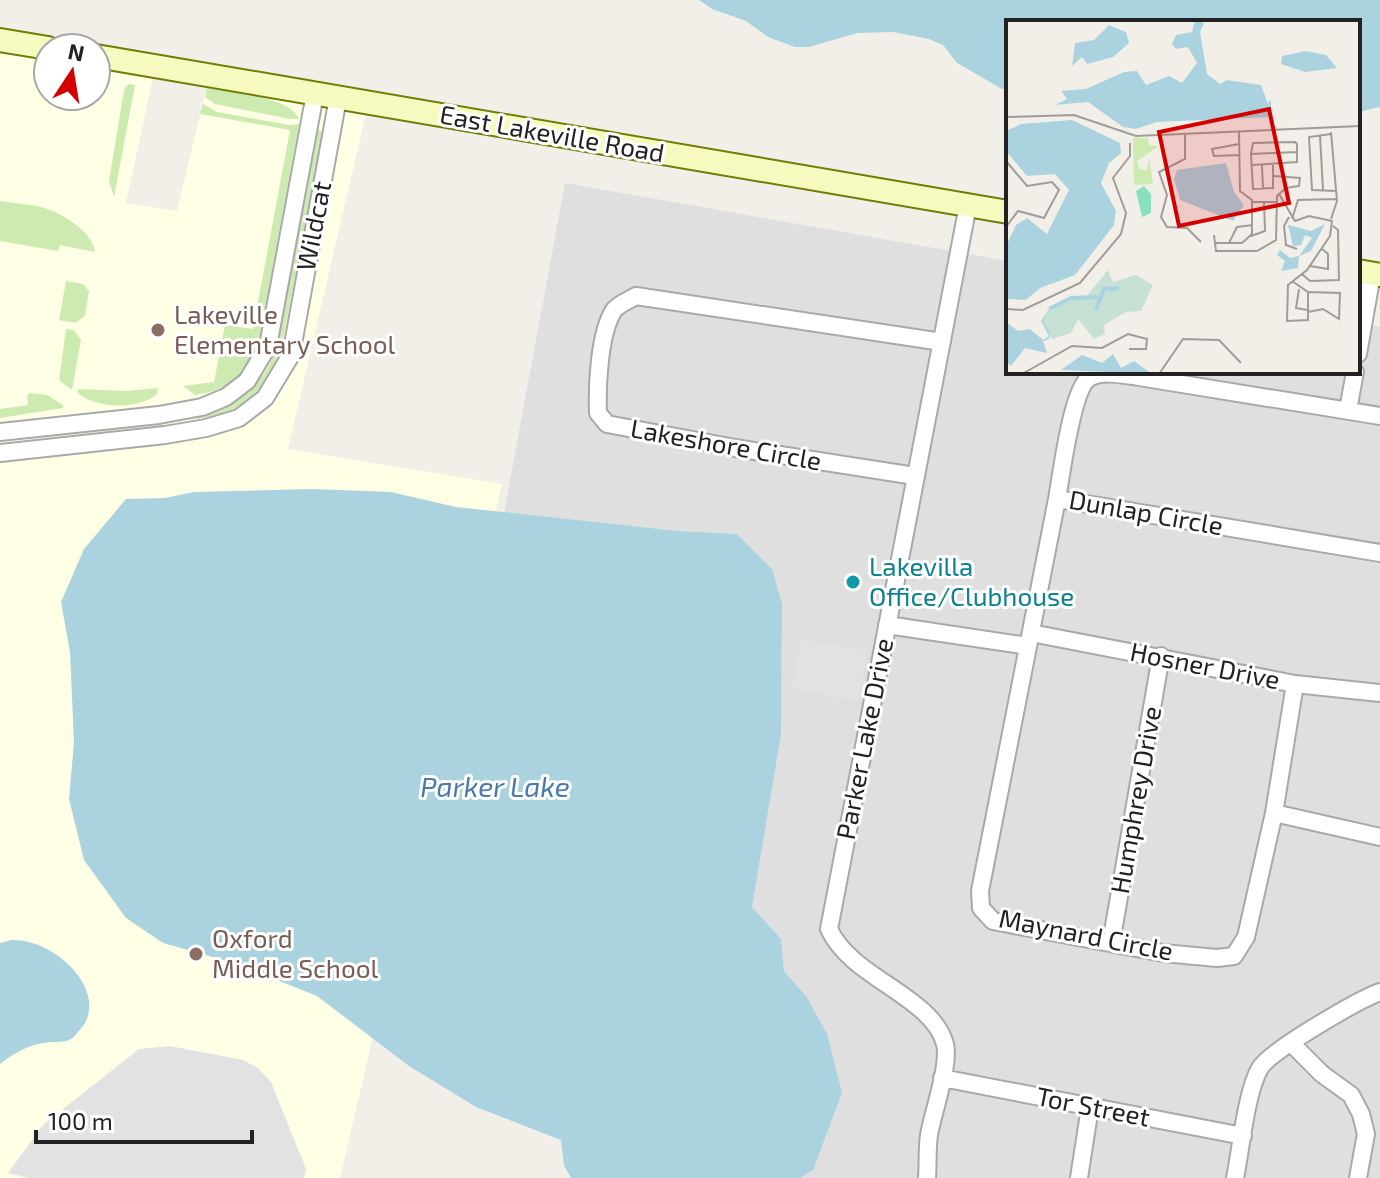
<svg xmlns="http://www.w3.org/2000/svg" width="1380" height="1178" viewBox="0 0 1380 1178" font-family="'Exo 2',sans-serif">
  <rect width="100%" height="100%" fill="#f2efe9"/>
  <path fill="#e0dfdf" d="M565,183L1008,261V372H1358V323L1380,327V1178H800L813,1170L806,996L784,971L781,939L752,907L781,735L782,604L737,534L678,531L504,513Z"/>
  <path fill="#ffffe5" d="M0,48L48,56V96H96V63L154,73L126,203L177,211L208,82L367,109L288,449L502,484L340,1178H0Z"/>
  <path fill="#cdebb0" d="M129,84L135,85L114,197L109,181L123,96L125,87Z
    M207,88C230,93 290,96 299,119H290L215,104L205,97Z
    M203,104L217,112L289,125L299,124L257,351C241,377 227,391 195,395L183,386L214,382L225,325L253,329L290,130L200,114Z
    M318,129L323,133L279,360C256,398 242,412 197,419L194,415C230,405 257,393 273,357Z
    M0,201C16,204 36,204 50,210C67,217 93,233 95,252L60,245L58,251L0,241Z
    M66,281L83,284L89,291L85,316L75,323L59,320Z
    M66,329L74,330L81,340L72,390L59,380Z
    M158,388L157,394C139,410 94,409 77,392L79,389L126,391Z
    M30,393L47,395L63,405V408L0,418V409L28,405L27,396Z"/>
  <path fill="#e2e2e2" d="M801,639L868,651L858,701L792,689Z
    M170,1046L243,1060L258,1068L271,1082L306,1169L304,1178H29L8,1173L43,1125L139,1049Z"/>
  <path fill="#aad3df" d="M699,0H1380V107L1358,112V22H1008V89H1002L957,63L943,45L929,39L893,32L857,33L809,47H795L768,37L746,21L712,9Z
    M312,489L391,492L456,507L678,531L737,534L772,569L782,604L781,735L752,907L781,939L784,971L806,996L827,1034L842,1093L813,1170L800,1178H571L564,1165L561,1140L476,1107L409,1066L317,996L237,964L163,943L126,918L84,860L69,799L74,742L70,652L61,602L84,549L126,499L165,498L194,492Z
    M11,940C32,939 56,951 71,967C89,986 98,1012 78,1032C75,1036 73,1038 69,1040C61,1043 52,1041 44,1043C27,1045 13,1054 0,1064V943Z"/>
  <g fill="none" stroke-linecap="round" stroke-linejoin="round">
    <g stroke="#a9a9a9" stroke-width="20">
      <path id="street" d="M1358,354L1372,274
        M1348,410L1355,372
        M1380,416L1139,377C1125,375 1102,370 1089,378C1072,389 1061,477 1057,499L1380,553
        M0,432L159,415L202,407L226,397L247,381L268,346L315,94
        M0,453L165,435L206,428L239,418L265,398L291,355L338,98
        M915,476L735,448L607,424L598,413C597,386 599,333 614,310C619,304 629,300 636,296L942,342
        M1057,499L980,891L981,908L993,921L1163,953L1217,958L1234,956L1246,937L1274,813L1295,684
        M887,625L1028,646
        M1031,633L1295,684L1380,693
        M1274,813L1380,837
        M1111,943L1161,656
        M1291,1043L1322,1074L1351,1095L1361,1114L1366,1134L1358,1178
        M942,1078L1243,1136
        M927,1178C928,1163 927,1149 929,1135C933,1112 950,1065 945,1044C932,996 851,978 829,929L968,205
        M1079,1178L1090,1107
        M1235,1178C1241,1149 1246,1092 1260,1068C1270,1051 1358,1000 1380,992"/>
    </g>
    <g stroke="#707d05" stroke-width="26">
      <path id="secondary" d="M0,40L48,48
        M96,56L1008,212
        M1358,271L1380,275"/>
    </g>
    <use href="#street" stroke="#fff" stroke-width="16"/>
    <use href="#secondary" stroke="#f7fabf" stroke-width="22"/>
  </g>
  <g fill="#8d6e63" stroke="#fff" stroke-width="3">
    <circle cx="158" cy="330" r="8"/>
    <circle cx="196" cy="954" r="8"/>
  </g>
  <circle fill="#0f9aa8" stroke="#fff" stroke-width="3" cx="853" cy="582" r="8"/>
  <g text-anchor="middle" stroke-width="6" stroke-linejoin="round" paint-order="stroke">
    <g font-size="26" fill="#222" stroke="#fff">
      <text transform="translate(552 134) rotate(10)" y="9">East Lakeville Road</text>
      <text transform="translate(314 226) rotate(-79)" y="9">Wildcat</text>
      <text transform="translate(726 445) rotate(10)" y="9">Lakeshore Circle</text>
      <text transform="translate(1146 513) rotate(10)" y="9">Dunlap Circle</text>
      <text transform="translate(1205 666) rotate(11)" y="9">Hosner Drive</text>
      <text transform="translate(865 739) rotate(-79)" y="9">Parker Lake Drive</text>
      <text transform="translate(1136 800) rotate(-80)" y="9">Humphrey Drive</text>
      <text transform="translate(1086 935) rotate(11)" y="9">Maynard Circle</text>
      <text transform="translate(1093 1107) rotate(11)" y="9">Tor Street</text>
    </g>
    <g font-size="26" fill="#785e54" stroke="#fff" text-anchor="start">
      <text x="174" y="324">Lakeville<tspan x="174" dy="30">Elementary School</tspan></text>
      <text x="212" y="948">Oxford<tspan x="212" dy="30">Middle School</tspan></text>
    </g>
    <g font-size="26" fill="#0d838f" stroke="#fff" text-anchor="start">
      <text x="869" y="576">Lakevilla<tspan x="869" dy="30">Office/Clubhouse</tspan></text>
    </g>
    <g font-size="28" font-style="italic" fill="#4a7aab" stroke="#fff">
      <text x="495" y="797">Parker Lake</text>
    </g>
  </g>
  <g transform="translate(1006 20)">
    <rect width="354" height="354" fill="#f2efe9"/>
    <path d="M127,118H142L143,125L153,126L131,141L133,149L141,150L143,138L147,164L128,165Z" fill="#cdebb0"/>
    <path d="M102,250L107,262L130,255L147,265L135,291L120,292L98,305L99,314L88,319L72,299L65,313L46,319L36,302L42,290L65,276L80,277Z" fill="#c6e0d4"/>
    <path d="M138,166L145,174V193L136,197L130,171Z" fill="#88e0be"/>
    <path d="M189,0L198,3L194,12L201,54L214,64L221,60L255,65L262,84L265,79V97L151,102L130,109L117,107L82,82L49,85L61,79L55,71L80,69L118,52L131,51L140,65L163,56L176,63L191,43L182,27L170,29L166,24L170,15L186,12ZM103,5L120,12L123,23L107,37L81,44L76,37L66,46L69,23L88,20ZM300,31L320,35L331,48L299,52L275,44L276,36ZM66,100L114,123L115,133L103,143L95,163L110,191L108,205L69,255L34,268L20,280L0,279V226L10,205L21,198L41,214L63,170L49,154L21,156L0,131V111L15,104ZM220,143L228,172L238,185L227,201L174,180L168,159L171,150ZM319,204L305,231L293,236L292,248L275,251L279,241L271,235L274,230L284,238L293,236L306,218L299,215L295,225L287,226L282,205L305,211ZM43,289L37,301L44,314L43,319L37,321L41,333L19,328L5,346L0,342V302L12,311L24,309L37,320L43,316L35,301ZM107,334L115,348L128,341L146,354L55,350L76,335L96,343Z" fill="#aad3df"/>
    <path fill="none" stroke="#aad3df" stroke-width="4" d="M43,289L65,278L94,277M90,290L98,269L113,268"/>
    <path fill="none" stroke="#9f9d99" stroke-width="2" d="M0,97L68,95L130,116L354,106M325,114L303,117L306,170L331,171M179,115V139L153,152L161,175L155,197L161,207L181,208L195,222M314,115L317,170M233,124L206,129L208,136L234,135M245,134L247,169L267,168V145M0,141L21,166L46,162L53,170L38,198L12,191L0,207M246,145L291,142V124L289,122L247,123L245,134L291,132M256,145L257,169M273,174L289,201L303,196L326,201L324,216L301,250L282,265L281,301L302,300V272M246,182H271M283,197L278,206L280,225L291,229M286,199L292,180L331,179M325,199L331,181L325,112M208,215L210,231H251L270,220L271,176L280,168L293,166L294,158L268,156M245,216L259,211L258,182M208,223H236L246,214V180L234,171L233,112M223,223L231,207L247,205M304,246L322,249V234L315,228M296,254L304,261L333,260L332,210L327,206M286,261L302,272L334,273L333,299L317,289L302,292M293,269L290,288L301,290M0,289L17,290L74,263L115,214L120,193L107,158L124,136V123M16,354L66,326L96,328L122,314L141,319L140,329H123M153,354L177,319L213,320L235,343"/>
    <path fill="#d40000" fill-opacity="0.15" stroke="#d40000" stroke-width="4" d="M263,89L283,183L173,206L153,112Z"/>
    <rect width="354" height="354" fill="none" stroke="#222" stroke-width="4"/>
  </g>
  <g transform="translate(72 72) rotate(12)"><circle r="38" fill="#ffffff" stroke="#a7a7a7" stroke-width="2"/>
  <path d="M0-6L14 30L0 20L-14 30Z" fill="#d40000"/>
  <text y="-12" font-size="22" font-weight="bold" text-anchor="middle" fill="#222222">N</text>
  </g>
  <path d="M36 1130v12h216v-12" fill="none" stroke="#222222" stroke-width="4"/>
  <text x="48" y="1130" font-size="24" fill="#222222" stroke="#ffffff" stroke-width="6" paint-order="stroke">100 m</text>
</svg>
